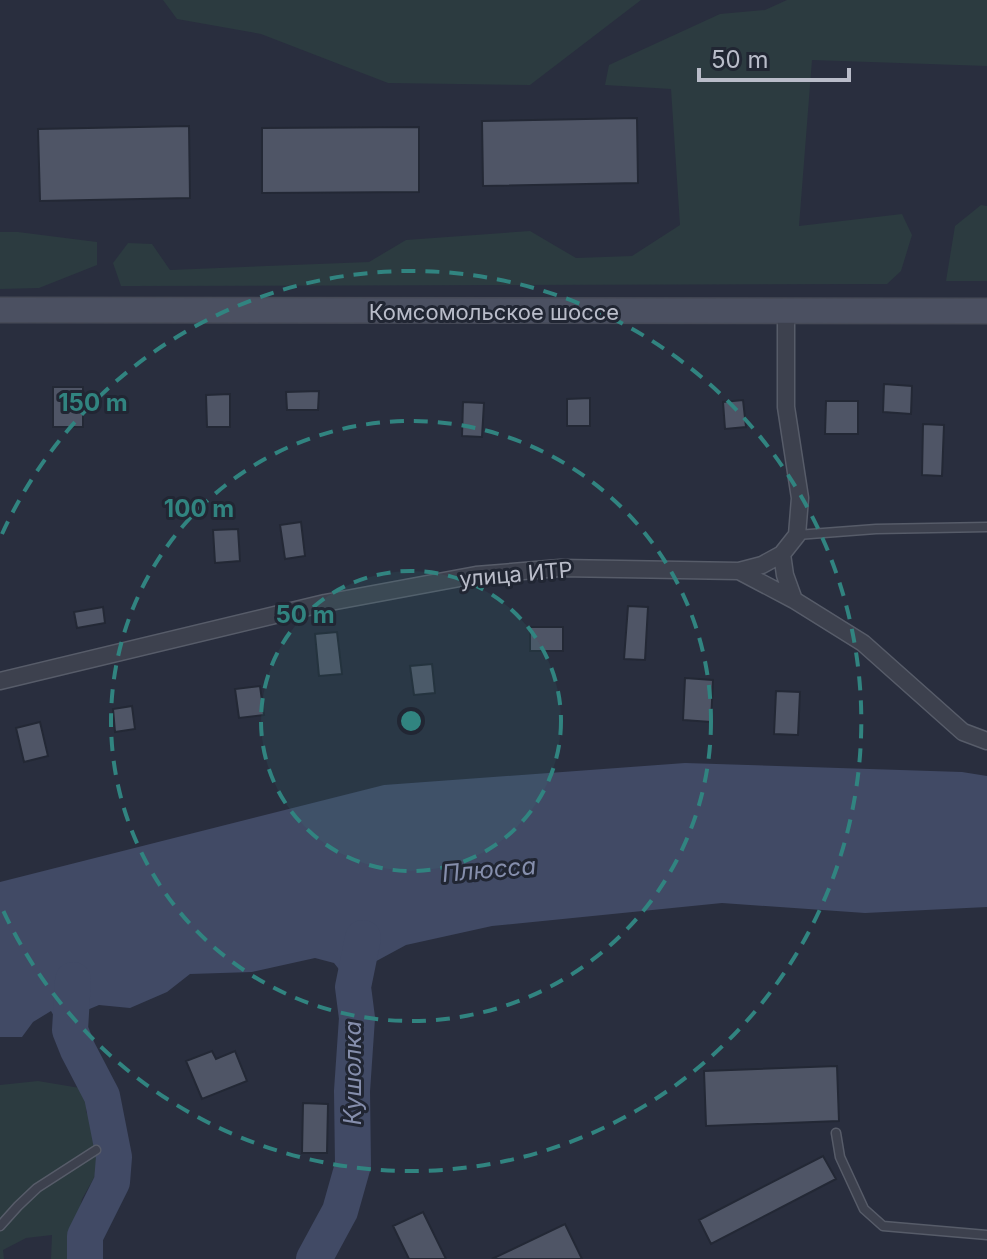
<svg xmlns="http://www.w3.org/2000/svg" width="987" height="1259" viewBox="0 0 987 1259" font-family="Inter,sans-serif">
  <rect width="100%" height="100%" fill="#292e3e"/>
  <path fill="#2c3b40" d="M163,0H641L530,85L388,83L261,34L177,19Z
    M787,0H987V66L812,60L799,226L902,214L912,235L901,271L887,284L121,286L113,263L128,243L152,244L170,270L369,262L406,240L530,231L576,258L632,256L680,225L671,89L605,85L609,65L720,14L765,10Z
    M981,205L987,206V281H946L955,226Z
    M0,232H18L97,242V265L39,288L0,289Z
    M38,1081L86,1089V1112L101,1133L99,1169L82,1199L73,1236L77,1259H51L52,1235L26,1238L3,1250L4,1259H0V1085Z"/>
  <path fill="#414a65" d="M685,763L962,772L987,776V907L865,913L722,903L492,926L406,945L369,965L353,987L334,963L315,958L252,972L190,974L167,992L130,1008L99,1005L80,1013L70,1030L59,1025L51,1011L33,1022L22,1037H0V882L384,785Z"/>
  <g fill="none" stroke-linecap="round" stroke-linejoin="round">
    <path stroke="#414a65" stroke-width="36" d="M73,980L70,1030L78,1050L102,1096L114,1157L112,1182L85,1236V1259
      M314,1259L340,1211L353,1165L352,1091L357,1018L353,987L363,938"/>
  </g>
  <path fill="#4f5566" stroke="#232835" stroke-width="2" d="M637,118L638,183L483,186L482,121Z
    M189,126L190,198L40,201L38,129Z
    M419,127V192L262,193V128Z
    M884,384L912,386L911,414L883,412Z
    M53,387H83V427H53Z
    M319,391L318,410H287L286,392Z
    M230,394V427H207L206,395Z
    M590,398V426H567V399Z
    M743,400L746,427L725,429L723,402Z
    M826,401H858V434H825Z
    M463,402L484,403L482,437L462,436Z
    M923,424L944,425L942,476L922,475Z
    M301,522L305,556L285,559L280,525Z
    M238,529L240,561L215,563L213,530Z
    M628,606L648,607L645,660L624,659Z
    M103,607L105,623L77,628L74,612Z
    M530,627H563V651H530Z
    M337,632L342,674L319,676L315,634Z
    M432,664L435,693L414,695L410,666Z
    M685,678L713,680L711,722L683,720Z
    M260,686L264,715L239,718L235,689Z
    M776,691L800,692L798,735L774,734Z
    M132,706L135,729L115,732L113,709Z
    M40,722L48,756L24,762L16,728Z
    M212,1051L216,1059L235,1051L247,1081L202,1099L186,1061Z
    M837,1066L839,1121L706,1126L704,1071Z
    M303,1103L328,1104L327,1153H302Z
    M823,1156L836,1179L711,1244L699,1220Z
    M423,1212L446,1259H409L393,1226Z
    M565,1224L582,1259H492Z"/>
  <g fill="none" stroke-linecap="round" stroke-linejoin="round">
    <g stroke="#575c69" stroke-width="11">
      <path id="lane" d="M797,535L876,529L987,527
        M836,1133L840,1157L864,1209L883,1226L987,1235
        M0,1226L18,1206L37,1188L96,1150"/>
    </g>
    <g stroke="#575c69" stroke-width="19">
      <path id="street" d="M786,312V407L800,498L797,535L782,554L785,575L794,600
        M739,571L762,565L782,554
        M0,681L325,603L476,575L560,568L739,571L794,600L863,643L963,732L987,741"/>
    </g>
    <g stroke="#464a57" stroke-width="27">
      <path id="secondary" d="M0,310L987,311"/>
    </g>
    <use href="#lane" stroke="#3d414e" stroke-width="8"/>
    <use href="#street" stroke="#3d414e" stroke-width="16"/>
    <use href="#secondary" stroke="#4b5061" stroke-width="24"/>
  </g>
  <circle cx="411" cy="721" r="150" fill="#318480" fill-opacity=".12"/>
  <g fill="none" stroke="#318480" stroke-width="4" stroke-dasharray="14 10">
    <circle cx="411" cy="721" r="150"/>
    <circle cx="411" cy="721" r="300"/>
    <path d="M2 534A450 450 0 1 1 2 908"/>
  </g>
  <g text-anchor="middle" stroke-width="6" stroke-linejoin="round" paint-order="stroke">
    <g font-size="22" fill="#b9bcc9" stroke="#212633">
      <text x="494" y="320">Комсомольское шоссе</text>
      <text transform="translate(516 574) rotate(-5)" y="8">улица ИТР</text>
    </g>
    <g font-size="24" font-style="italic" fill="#858eac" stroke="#212633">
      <text transform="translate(489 870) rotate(-5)" y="8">Плюсса</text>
      <text transform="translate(353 1073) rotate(-90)" y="8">Кушолка</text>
    </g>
  </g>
  <circle cx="411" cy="721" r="12" fill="#318480" stroke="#212633" stroke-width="4"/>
  <g font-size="24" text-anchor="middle" font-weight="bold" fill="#318480" stroke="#212633" stroke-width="6" stroke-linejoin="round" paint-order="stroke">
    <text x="93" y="411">150 m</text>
    <text x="199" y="517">100 m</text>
    <text x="305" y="623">50 m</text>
  </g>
  <path d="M699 68v12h150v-12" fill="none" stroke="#b9bcc9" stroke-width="4"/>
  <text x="711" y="68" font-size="24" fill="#b9bcc9" stroke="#212633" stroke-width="6" paint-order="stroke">50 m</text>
</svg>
